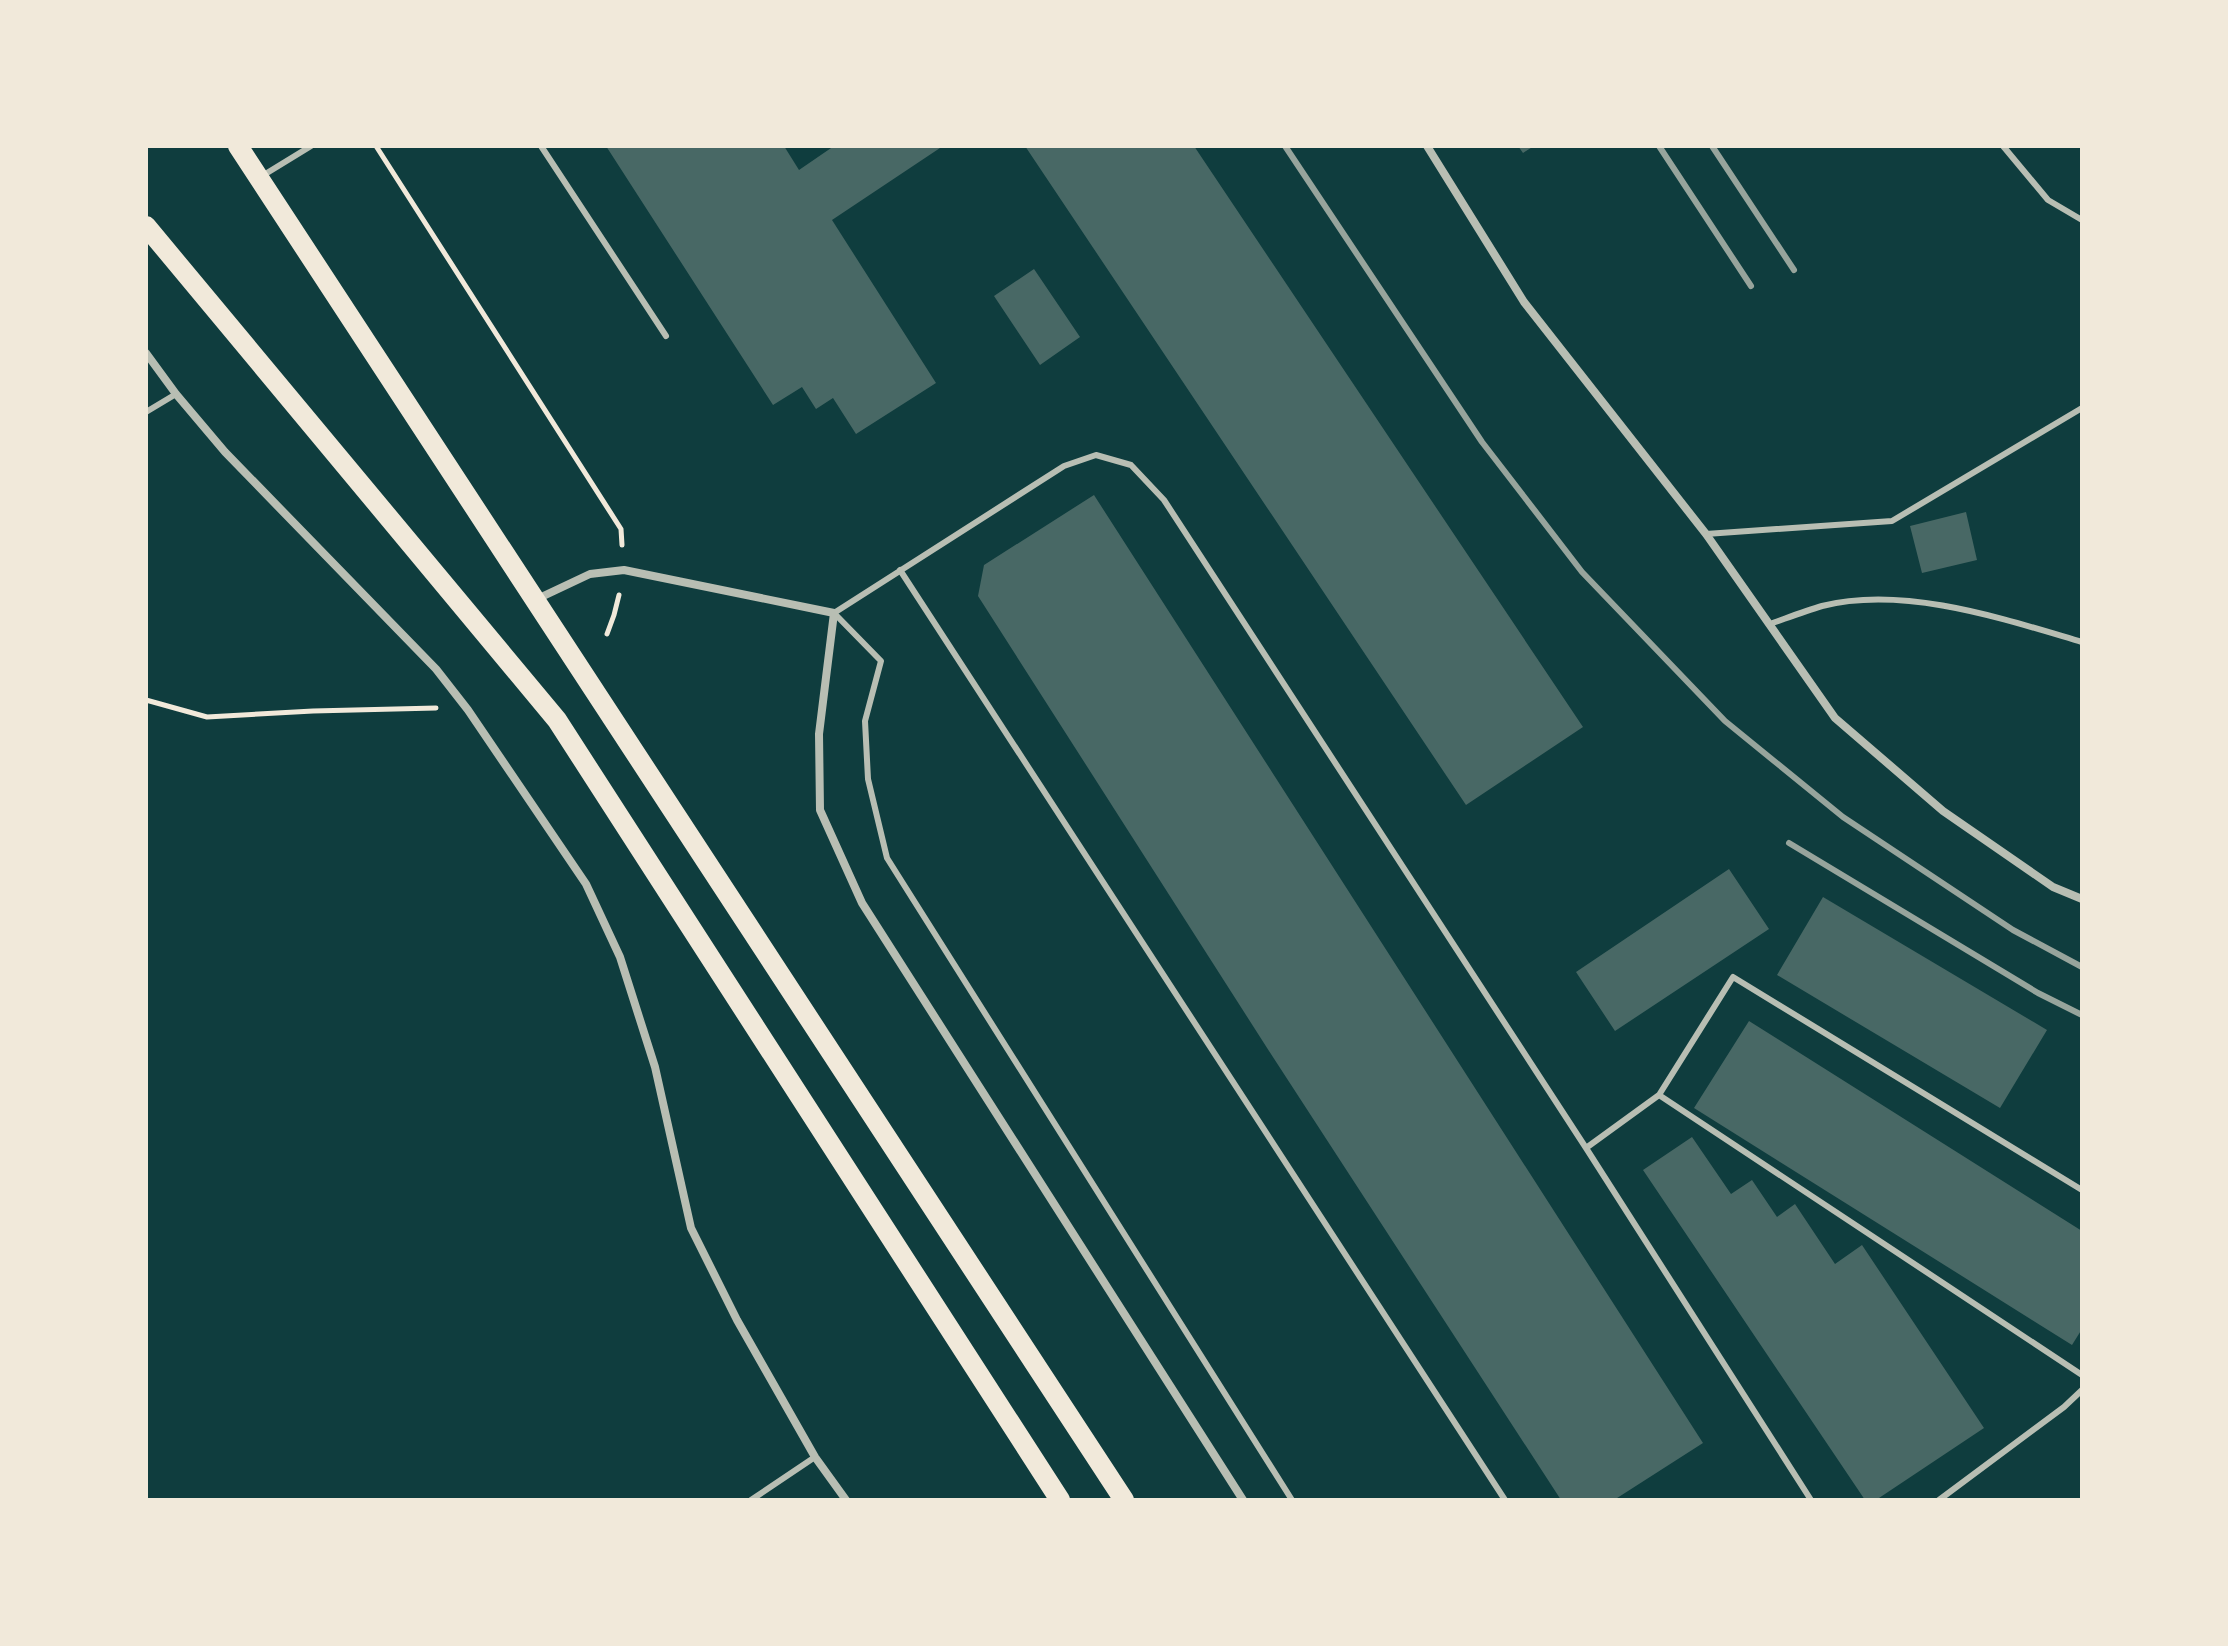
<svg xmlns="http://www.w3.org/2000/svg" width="2228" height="1646" viewBox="0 0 2228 1646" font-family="'Source Serif 4',serif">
  <rect width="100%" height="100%" fill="#0f3d3e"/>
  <path fill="#486865" d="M606,146H784L799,170L834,146H943L832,220L936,383L856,434L833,398L816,409L802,387L773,405Z
    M1025,146H1194L1583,727L1466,805Z
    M1518,146H1534L1523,153Z
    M1034,269L1080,337L1040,365L994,296Z
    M1094,495L1703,1443L1614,1500H1561L1269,1051L978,596L984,565Z
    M1966,512L1977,560L1922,573L1910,526Z
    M1729,869L1769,929L1615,1031L1576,972Z
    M1823,897L2047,1030L2000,1108L1777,975Z
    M1749,1021L2082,1231V1329L2072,1345L1694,1108Z
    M1692,1137L1731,1194L1752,1180L1777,1217L1795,1204L1835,1264L1862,1245L1984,1428L1876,1500H1865L1643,1170Z"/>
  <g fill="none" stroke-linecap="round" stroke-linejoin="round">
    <path stroke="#f1e9da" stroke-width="5" d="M376,146L621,529L622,545
      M607,634L614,615L619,595
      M146,700L207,717L313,711L436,708"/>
    <path stroke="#b8beb3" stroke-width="6" d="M541,146L666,336
      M2003,146L2048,200L2082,220
      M262,176L311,146
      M146,412L176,394
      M1706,534L1892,521L2082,408
      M900,570L1505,1500
      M1770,624C1787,618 1805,611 1822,606C1904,585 2004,619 2082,642
      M1586,1148L1659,1095
      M2082,1190L1733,977L1659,1095L2082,1375
      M751,1500L815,1457
      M1292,1500L887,858L868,779L865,721L881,661L834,613L1064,466L1096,455L1131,465L1164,500L1586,1148L1811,1500
      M1939,1500L2064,1407L2082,1390"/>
    <path stroke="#b8beb3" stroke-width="8" d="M1427,146L1524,302L1706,534L1835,718L1943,811L2053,887L2082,899
      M146,353L176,394L225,452L436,669L468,710L586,884L620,957L655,1067L691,1228L737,1320L815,1457L846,1500
      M537,599L590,574L624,570L834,613L819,734L820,810L862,903L1243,1500"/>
    <path stroke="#f1e9da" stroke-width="20" d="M238,146L1124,1500
      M146,226L557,720L1060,1500"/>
    <path stroke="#97a49c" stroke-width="6" d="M1285,146L1482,442L1582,572L1725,721L1843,817L2013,930L2082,967
      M1659,146L1751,286
      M1712,146L1794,270
      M1789,843L2038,993L2082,1015"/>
  </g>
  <rect width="2228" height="1646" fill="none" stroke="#f1e9da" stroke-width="296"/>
</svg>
